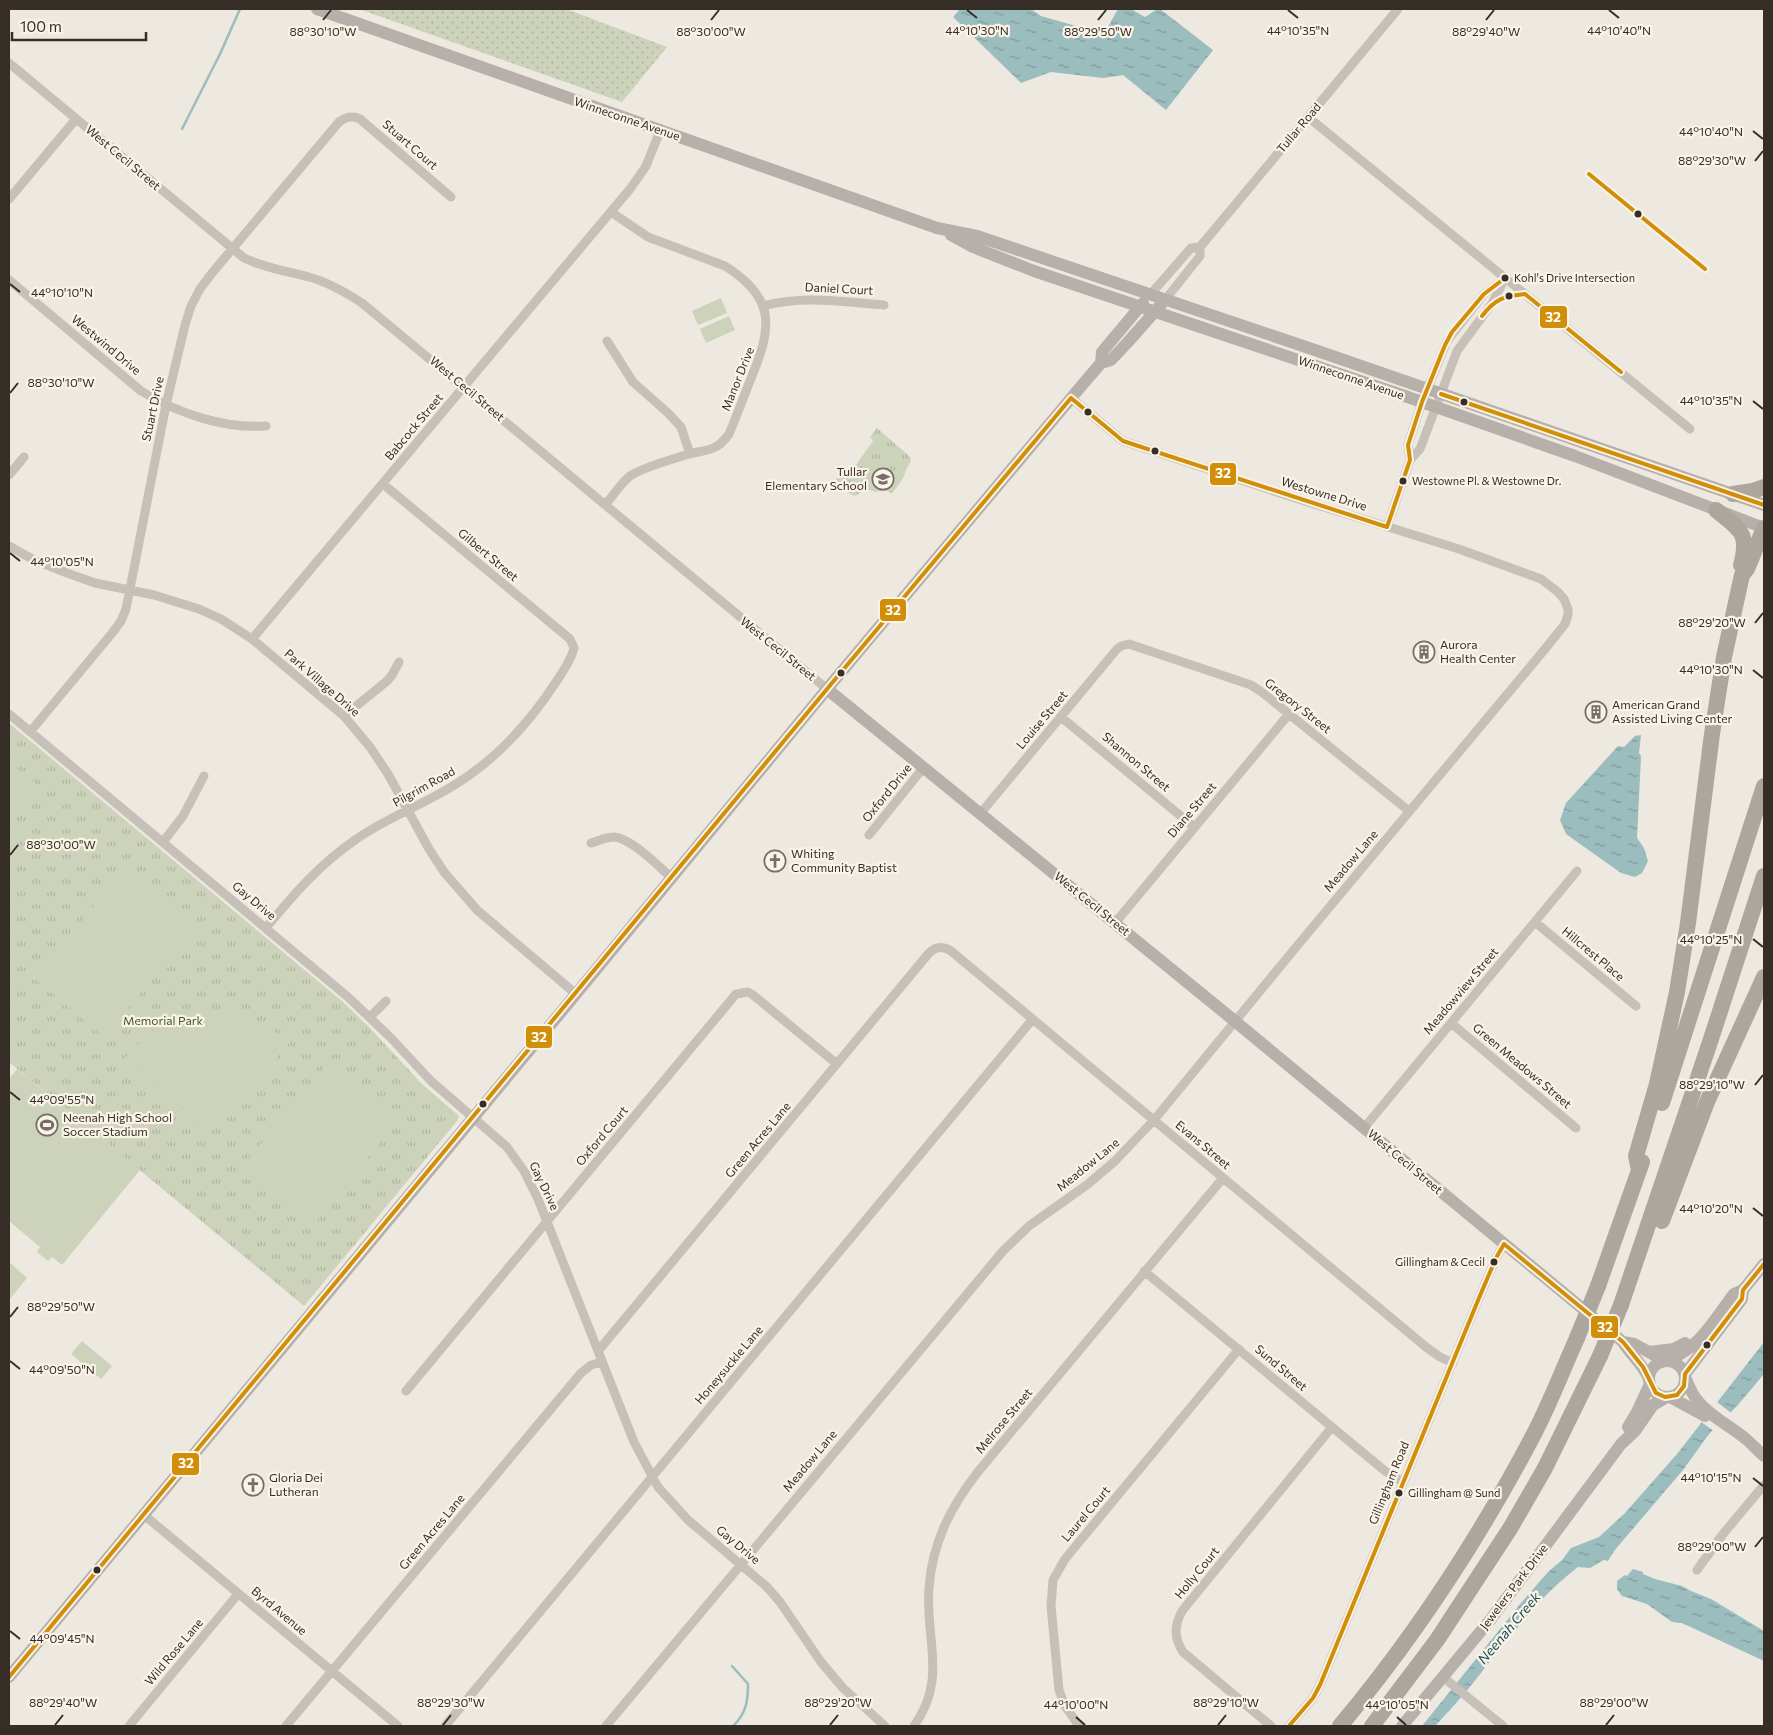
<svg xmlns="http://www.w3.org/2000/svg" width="1773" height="1735" viewBox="0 0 1773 1735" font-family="Commissioner,sans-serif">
  <defs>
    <pattern id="grass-dots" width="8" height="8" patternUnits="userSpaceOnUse" patternTransform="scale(1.25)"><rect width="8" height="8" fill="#cdd3ba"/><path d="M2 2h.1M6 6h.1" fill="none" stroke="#b1b5a0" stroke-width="1.8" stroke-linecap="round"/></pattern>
    <pattern id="park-tufts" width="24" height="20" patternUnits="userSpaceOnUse" patternTransform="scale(1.25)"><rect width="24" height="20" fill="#cdd3ba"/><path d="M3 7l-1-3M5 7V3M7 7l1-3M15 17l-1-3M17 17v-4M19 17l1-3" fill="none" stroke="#b1b5a0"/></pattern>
    <pattern id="water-ripples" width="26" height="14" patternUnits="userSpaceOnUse" patternTransform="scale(1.25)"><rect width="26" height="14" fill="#9cbdbe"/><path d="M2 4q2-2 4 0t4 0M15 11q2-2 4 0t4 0" fill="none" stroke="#809a9a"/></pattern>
  </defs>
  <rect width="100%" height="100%" fill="#ede8e0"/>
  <path fill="url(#grass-dots)" d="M359,9H566L667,47L622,102Z"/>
  <path fill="url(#park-tufts)" d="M877,428L909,456L911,461C907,467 906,471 904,476C901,483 896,488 892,493L884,490L876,492L867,489L855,496C846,492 840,489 836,479L853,469L873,441L870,437Z
    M9,723L343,1002L368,1026L422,1084L459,1116L457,1121L304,1306L9,1062Z"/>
  <path fill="#cdd3ba" d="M721,298L727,313L698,325L692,311Z
    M729,316L735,330L706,343L700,329Z
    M9,762L40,787L9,826Z
    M128,865L198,924L104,1037L34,978Z
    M214,1011C246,1013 264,1022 289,1043L223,1122C217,1128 213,1129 205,1126L124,1059C152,1027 170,1013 214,1011Z
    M331,1059L401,1118L312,1226L241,1168Z
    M17,1069L140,1170L62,1265L52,1257L48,1261L37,1252L40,1247L9,1221V1079Z
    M9,1262L27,1278L9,1300Z
    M82,1341L112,1366L101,1379L71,1354Z"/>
  <path fill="url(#water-ripples)" d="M960,9H1031L1041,16L1104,34L1118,9H1131L1145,17L1157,9H1160L1213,50L1166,110L1123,75L1103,78L1051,72L1021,83L953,17Z
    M1641,735L1639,753L1641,756L1637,838L1644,848L1648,861L1642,873L1635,877L1621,873L1566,834L1560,820L1566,803L1618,746L1624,747L1635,736Z
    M1764,1342V1374L1737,1406L1709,1434L1683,1470L1614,1551L1608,1561L1604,1560L1590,1568L1578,1567C1536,1599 1506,1642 1473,1683C1461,1698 1448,1712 1435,1726H1422L1521,1603L1548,1572L1562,1560L1571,1548L1599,1537L1625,1513L1677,1454Z
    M1633,1569L1643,1572V1574L1655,1579L1682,1586L1691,1591L1711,1599L1764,1631V1661L1682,1623L1672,1622L1647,1604L1622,1596L1617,1589V1581L1625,1575L1627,1576Z"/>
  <path fill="#ede8e0" d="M1716,1401L1731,1413L1715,1432L1700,1421Z"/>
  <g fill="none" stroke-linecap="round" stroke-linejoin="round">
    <path stroke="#9cbdbe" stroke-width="2.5" d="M182,129L220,54L240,9
      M732,1666L748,1684C748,1701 746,1714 733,1726"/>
    <path stroke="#c6c0b9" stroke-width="9" d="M9,63L244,258C265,268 286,271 309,277C328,282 345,292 362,303L827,689
      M1308,117L1690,429
      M9,199L76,119
      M9,280L141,391C178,413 223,429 266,426
      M1150,295L1191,248L1200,247
      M1165,300L1200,256V247L1398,9
      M763,306C803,295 843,302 884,305
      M607,341L633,382L668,413L681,427L690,454
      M1410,460L1408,445L1422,402L1447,341L1484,294L1500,282
      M9,475L24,457
      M605,505C613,496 620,484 630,476C643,467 673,459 689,454C708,449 716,452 729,434C737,415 744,396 752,376C772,327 776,298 725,266L648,237L611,212
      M1387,527L1410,460L1420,449L1457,351L1493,302L1505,278
      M9,546L34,560L67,573L95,583L154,595L199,609L221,619L252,639L344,716L370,747L388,774L429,849L444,872L477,910L576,994
      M252,639L630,189L646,166L660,131
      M9,714L348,997L391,1038L431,1081L507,1147L524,1171L538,1199L634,1442L658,1487L688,1520L767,1587L780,1602L821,1662L843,1688L885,1726
      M344,716L387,681L392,675L399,662
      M1061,717L1194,827
      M30,732L113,632L121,621L126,609L166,405L185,325L191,306L200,289L212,273L339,122C346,117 352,115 360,119L451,197
      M980,814L1117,649L1121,646L1129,644L1251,685L1263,693L1409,811
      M869,835L924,767
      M163,842L183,816L204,776
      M591,843C598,841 606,837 614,837C631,838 658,866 672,878
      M1535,922L1636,1006
      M1115,923L1289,714
      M266,928C293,895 320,864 355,840C386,818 423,805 456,784C496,759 530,722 556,682C563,671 571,661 574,648L570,639L383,484
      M370,1017L386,1001
      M1451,1023L1576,1128
      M1364,1128L1577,871
      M1144,1271L1385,1471L1403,1482
      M598,1351L929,953C936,946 943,946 951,951L1426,1347L1440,1357L1453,1363
      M406,1391L736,994L748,992L753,995L837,1064
      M144,1515L398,1726
      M1697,1570L1723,1534L1764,1485
      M1443,1677L1503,1726
      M129,1726L238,1594
      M286,1726L581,1373L591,1365L602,1362
      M445,1726L1032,1020
      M606,1726L1003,1251L1029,1226L1088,1184L1115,1161L1154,1120L1297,946L1545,649L1565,624L1568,615V609L1564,599L1558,592L1541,579L1459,549L1295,498L1123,441L1071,398
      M914,1726C948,1678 925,1641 929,1588C932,1544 950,1508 977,1473L1223,1178
      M1079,1726L1065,1706L1059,1690L1051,1606L1053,1580L1065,1559L1239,1349
      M1271,1726L1183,1652C1174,1638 1174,1626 1182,1611L1332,1427
      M1289,1726L1313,1698L1320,1685L1479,1298L1496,1258L1504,1244"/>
    <path stroke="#b7b0aa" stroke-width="12" d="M317,9L937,228L977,236L1309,348L1764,505
      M951,235L973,247L1034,271L1402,395L1575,456L1764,528
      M1101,363L1102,352L1143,303
      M827,689L1225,1013L1623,1342C1631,1355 1643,1364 1649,1379
      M1623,1342L1634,1344L1656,1356
      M1649,1352L1674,1349L1685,1343
      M1668,1360C1700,1348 1714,1320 1734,1294L1743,1290L1764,1264
      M1649 1379a18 18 0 1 1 36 0a18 18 0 1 1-36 0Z
      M1685,1374L1742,1299L1743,1290
      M1686,1379C1689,1386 1692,1394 1697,1400C1710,1417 1731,1426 1747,1440C1753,1445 1758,1451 1764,1456
      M1670,1397L1705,1416
      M1628,1427L1637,1412L1650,1384
      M9,1677L576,994L827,689L1083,384L1101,363L1111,360L1128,342L1165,300
      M1402,1726L1491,1619L1621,1444L1635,1431L1653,1405L1667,1397"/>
    <path stroke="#aca69f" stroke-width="16" d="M1733,494L1753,491L1764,487
      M1716,510C1739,529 1750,532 1741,565
      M1662,1103L1764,786
      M1639,1170L1636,1156L1657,1084L1677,992L1688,923L1712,734L1724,657L1742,575L1747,569L1764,528
      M1662,1221L1707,1102L1764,977
      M1598,1286L1642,1162
      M1621,1305L1710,1042L1764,876
      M1340,1726C1416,1635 1480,1537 1535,1432C1551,1401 1563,1369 1577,1338
      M1372,1726L1437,1640L1511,1527L1545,1468L1600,1356"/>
    <path stroke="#aca69f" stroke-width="16" d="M1577,1338L1598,1286
      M1600,1356L1621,1305"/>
    <g stroke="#faf3e7" stroke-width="8">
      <path id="bus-1" d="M1589,174L1705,269
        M1482,316C1495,299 1504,296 1525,294L1621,372
        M1441,394L1764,505
        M1071,398L1123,441L1387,527
        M1387,527L1410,460L1408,445L1422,402L1445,345L1452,332L1484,294L1505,278
        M1504,1244L1623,1342L1643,1367L1656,1393L1665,1397L1677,1395L1684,1386L1685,1374
        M1685,1374L1742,1299L1743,1290L1764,1264
        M9,1677L827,689L1071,398
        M1289,1726L1313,1698L1320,1685L1479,1298L1496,1258L1504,1244"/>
    </g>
    <use href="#bus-1" stroke="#d18e08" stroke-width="4"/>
  </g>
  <path fill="none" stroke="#372d27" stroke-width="2" d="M967,10L977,18M1288,10L1298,18M1609,10L1619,18M323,20L331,10M711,20L719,10M1098,20L1106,10M1486,20L1494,10M1753,131L1763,139M1755,161L1763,151M10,284L20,292M10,393L18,383M1753,401L1763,409M10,553L20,561M1755,623L1763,613M1753,670L1763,678M10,855L18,845M1753,939L1763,947M1755,1085L1763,1075M10,1092L20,1100M1753,1208L1763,1216M10,1317L18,1307M10,1361L20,1369M1753,1478L1763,1486M1755,1547L1763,1537M10,1631L20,1639M1076,1717L1085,1725M1397,1717L1406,1725M55,1725L63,1715M443,1725L451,1715M830,1725L838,1715M1218,1725L1226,1715M1606,1725L1614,1715"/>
  <defs>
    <g id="school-ring" transform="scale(1.125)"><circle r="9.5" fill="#faf3e7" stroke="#776e68" stroke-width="1.5"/><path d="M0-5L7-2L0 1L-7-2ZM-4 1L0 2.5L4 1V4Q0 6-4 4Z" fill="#776e68"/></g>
    <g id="building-ring" transform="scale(1.125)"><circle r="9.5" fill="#faf3e7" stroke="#776e68" stroke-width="1.5"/><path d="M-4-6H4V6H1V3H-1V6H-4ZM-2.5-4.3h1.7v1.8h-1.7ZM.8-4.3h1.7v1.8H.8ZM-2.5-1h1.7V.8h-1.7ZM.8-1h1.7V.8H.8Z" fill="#776e68"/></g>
    <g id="church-ring" transform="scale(1.125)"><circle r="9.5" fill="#faf3e7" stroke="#776e68" stroke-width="1.5"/><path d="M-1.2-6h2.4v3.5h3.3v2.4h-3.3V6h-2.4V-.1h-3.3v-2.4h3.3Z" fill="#776e68"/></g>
    <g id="stadium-ring" transform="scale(1.125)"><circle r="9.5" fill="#faf3e7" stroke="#776e68" stroke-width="1.5"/><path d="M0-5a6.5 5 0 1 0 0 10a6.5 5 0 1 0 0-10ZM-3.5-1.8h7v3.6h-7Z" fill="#776e68"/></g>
  </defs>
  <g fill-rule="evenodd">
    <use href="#school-ring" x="883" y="479"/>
    <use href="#building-ring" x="1424" y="652"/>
    <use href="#building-ring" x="1596" y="712"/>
    <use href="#church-ring" x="775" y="861"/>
    <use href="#stadium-ring" x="47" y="1125"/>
    <use href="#church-ring" x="253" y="1485"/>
  </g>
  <g fill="#372d27" stroke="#faf3e7" stroke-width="2">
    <circle cx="1638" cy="214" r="4.5"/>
    <circle cx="1505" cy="278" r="4.5"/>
    <circle cx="1509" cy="296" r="4.5"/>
    <circle cx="1464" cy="402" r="4.5"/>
    <circle cx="1088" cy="412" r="4.5"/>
    <circle cx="1155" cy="451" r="4.5"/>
    <circle cx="1403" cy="481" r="4.5"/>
    <circle cx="841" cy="673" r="4.5"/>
    <circle cx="483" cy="1104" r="4.5"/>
    <circle cx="1494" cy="1262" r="4.5"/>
    <circle cx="1707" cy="1345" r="4.5"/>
    <circle cx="1399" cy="1493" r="4.5"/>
    <circle cx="97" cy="1570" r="4.5"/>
  </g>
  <g text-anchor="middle" stroke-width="4.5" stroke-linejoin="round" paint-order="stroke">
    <g font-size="11" fill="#372d27" stroke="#faf3e7" text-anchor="start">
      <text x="1514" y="282">Kohl's Drive Intersection</text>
      <text x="1412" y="485">Westowne Pl. &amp; Westowne Dr.</text>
      <text x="1485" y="1266" text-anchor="end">Gillingham &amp; Cecil</text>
      <text x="1408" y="1497">Gillingham @ Sund</text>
    </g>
    <g font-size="12" fill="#372d27" stroke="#faf3e7">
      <text transform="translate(627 119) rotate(19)" y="4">Winneconne Avenue</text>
      <text transform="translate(1299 128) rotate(-50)" y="4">Tullar Road</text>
      <text transform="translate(410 145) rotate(41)" y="4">Stuart Court</text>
      <text transform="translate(123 158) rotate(40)" y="4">West Cecil Street</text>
      <text transform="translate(839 289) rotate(3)" y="4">Daniel Court</text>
      <text transform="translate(106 345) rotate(40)" y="4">Westwind Drive</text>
      <text transform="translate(1351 378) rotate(19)" y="4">Winneconne Avenue</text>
      <text transform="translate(738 379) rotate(-68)" y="4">Manor Drive</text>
      <text transform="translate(467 389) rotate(40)" y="4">West Cecil Street</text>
      <text transform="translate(153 409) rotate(-78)" y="4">Stuart Drive</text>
      <text transform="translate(414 427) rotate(-50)" y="4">Babcock Street</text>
      <text transform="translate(1324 494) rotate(17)" y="4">Westowne Drive</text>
      <text transform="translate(488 555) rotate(40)" y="4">Gilbert Street</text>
      <text transform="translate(778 649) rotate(39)" y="4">West Cecil Street</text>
      <text transform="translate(322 683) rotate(41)" y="4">Park Village Drive</text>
      <text transform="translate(1298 706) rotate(38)" y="4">Gregory Street</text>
      <text transform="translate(1042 720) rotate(-50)" y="4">Louise Street</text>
      <text transform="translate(1136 762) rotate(40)" y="4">Shannon Street</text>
      <text transform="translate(424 787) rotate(-29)" y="4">Pilgrim Road</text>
      <text transform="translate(887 793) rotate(-51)" y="4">Oxford Drive</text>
      <text transform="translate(1192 810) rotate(-50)" y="4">Diane Street</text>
      <text transform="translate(1351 861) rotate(-50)" y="4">Meadow Lane</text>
      <text transform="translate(254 901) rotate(40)" y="4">Gay Drive</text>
      <text transform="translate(1092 904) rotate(39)" y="4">West Cecil Street</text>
      <text transform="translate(1593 954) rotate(40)" y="4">Hillcrest Place</text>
      <text transform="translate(1461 991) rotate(-50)" y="4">Meadowview Street</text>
      <text transform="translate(1522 1066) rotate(40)" y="4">Green Meadows Street</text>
      <text transform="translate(602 1136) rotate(-50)" y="4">Oxford Court</text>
      <text transform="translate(758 1140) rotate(-50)" y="4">Green Acres Lane</text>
      <text transform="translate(1203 1145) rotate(40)" y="4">Evans Street</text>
      <text transform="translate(1405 1162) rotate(40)" y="4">West Cecil Street</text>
      <text transform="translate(1088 1165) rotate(-39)" y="4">Meadow Lane</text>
      <text transform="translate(544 1186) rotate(64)" y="4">Gay Drive</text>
      <text transform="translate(729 1365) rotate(-50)" y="4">Honeysuckle Lane</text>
      <text transform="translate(1281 1368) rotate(40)" y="4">Sund Street</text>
      <text transform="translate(1004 1421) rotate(-50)" y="4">Melrose Street</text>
      <text transform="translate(810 1461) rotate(-50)" y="4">Meadow Lane</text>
      <text transform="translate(1389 1483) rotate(-68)" y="4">Gillingham Road</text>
      <text transform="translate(1086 1514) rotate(-50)" y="4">Laurel Court</text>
      <text transform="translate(432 1532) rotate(-50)" y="4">Green Acres Lane</text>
      <text transform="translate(738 1545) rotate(40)" y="4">Gay Drive</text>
      <text transform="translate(1197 1573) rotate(-51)" y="4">Holly Court</text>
      <text transform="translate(1514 1587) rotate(-53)" y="4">Jewelers Park Drive</text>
      <text transform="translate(279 1611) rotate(40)" y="4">Byrd Avenue</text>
      <text transform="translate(174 1652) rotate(-50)" y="4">Wild Rose Lane</text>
    </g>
    <g font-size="12" fill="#372d27" stroke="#faf3e7" text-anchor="start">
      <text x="867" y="476" text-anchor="end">Tullar<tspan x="867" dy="14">Elementary School</tspan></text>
      <text x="1440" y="649">Aurora<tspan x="1440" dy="14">Health Center</tspan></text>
      <text x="1612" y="709">American Grand<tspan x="1612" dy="14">Assisted Living Center</tspan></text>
      <text x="791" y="858">Whiting<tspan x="791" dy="14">Community Baptist</tspan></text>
      <text x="63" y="1122">Neenah High School<tspan x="63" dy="14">Soccer Stadium</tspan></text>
      <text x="269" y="1482">Gloria Dei<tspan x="269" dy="14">Lutheran</tspan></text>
    </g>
    <g font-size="12" fill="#43552b" stroke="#faf3e7">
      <text x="163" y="1025">Memorial Park</text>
    </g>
    <g font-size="14" font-style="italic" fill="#1c5059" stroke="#faf3e7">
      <text transform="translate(1509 1628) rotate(-50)" y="5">Neenah Creek</text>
    </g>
  </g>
  <g font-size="12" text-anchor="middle" fill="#372d27" stroke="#faf3e7" stroke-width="4.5" stroke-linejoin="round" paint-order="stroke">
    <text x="1619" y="35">44°10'40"N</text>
    <text x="977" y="35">44°10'30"N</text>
    <text x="1298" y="35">44°10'35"N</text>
    <text x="323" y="36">88°30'10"W</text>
    <text x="711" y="36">88°30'00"W</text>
    <text x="1098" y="36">88°29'50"W</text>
    <text x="1486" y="36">88°29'40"W</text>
    <text x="1711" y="136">44°10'40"N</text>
    <text x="1712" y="165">88°29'30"W</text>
    <text x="62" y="297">44°10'10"N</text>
    <text x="61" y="387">88°30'10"W</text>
    <text x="1711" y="405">44°10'35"N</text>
    <text x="62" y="566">44°10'05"N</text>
    <text x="1712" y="627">88°29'20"W</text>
    <text x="1711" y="674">44°10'30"N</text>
    <text x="61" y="849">88°30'00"W</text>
    <text x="1711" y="944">44°10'25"N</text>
    <text x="1712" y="1089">88°29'10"W</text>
    <text x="62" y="1104">44°09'55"N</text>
    <text x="1711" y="1213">44°10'20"N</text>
    <text x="61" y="1311">88°29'50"W</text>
    <text x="62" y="1374">44°09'50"N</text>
    <text x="1711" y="1482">44°10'15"N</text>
    <text x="1712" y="1551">88°29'00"W</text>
    <text x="62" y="1643">44°09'45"N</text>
    <text x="63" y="1707">88°29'40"W</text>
    <text x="451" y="1707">88°29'30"W</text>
    <text x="838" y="1707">88°29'20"W</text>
    <text x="1226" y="1707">88°29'10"W</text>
    <text x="1614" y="1707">88°29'00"W</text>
    <text x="1076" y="1709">44°10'00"N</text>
    <text x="1397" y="1709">44°10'05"N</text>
  </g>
  <g stroke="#faf3e7" stroke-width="2">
    <rect x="1539" y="305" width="29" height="24" rx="5" fill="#d18e08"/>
    <rect x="1209" y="462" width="28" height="24" rx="5" fill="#d18e08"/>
    <rect x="879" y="598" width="28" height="24" rx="5" fill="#d18e08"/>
    <rect x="525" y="1025" width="28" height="24" rx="5" fill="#d18e08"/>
    <rect x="1590" y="1315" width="29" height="24" rx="5" fill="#d18e08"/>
    <rect x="171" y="1452" width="29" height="24" rx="5" fill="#d18e08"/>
  </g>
  <g font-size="14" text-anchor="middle" font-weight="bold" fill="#fff">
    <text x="1553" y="322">32</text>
    <text x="1223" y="478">32</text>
    <text x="893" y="615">32</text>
    <text x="539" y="1042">32</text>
    <text x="1605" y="1332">32</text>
    <text x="186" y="1468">32</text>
  </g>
  <rect width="1773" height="1735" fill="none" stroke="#372d27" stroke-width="20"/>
  <path d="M12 32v8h134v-8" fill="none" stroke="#372d27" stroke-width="2.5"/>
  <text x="20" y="32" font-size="15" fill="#372d27" stroke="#faf3e7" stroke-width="4" paint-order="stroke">100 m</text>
</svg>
